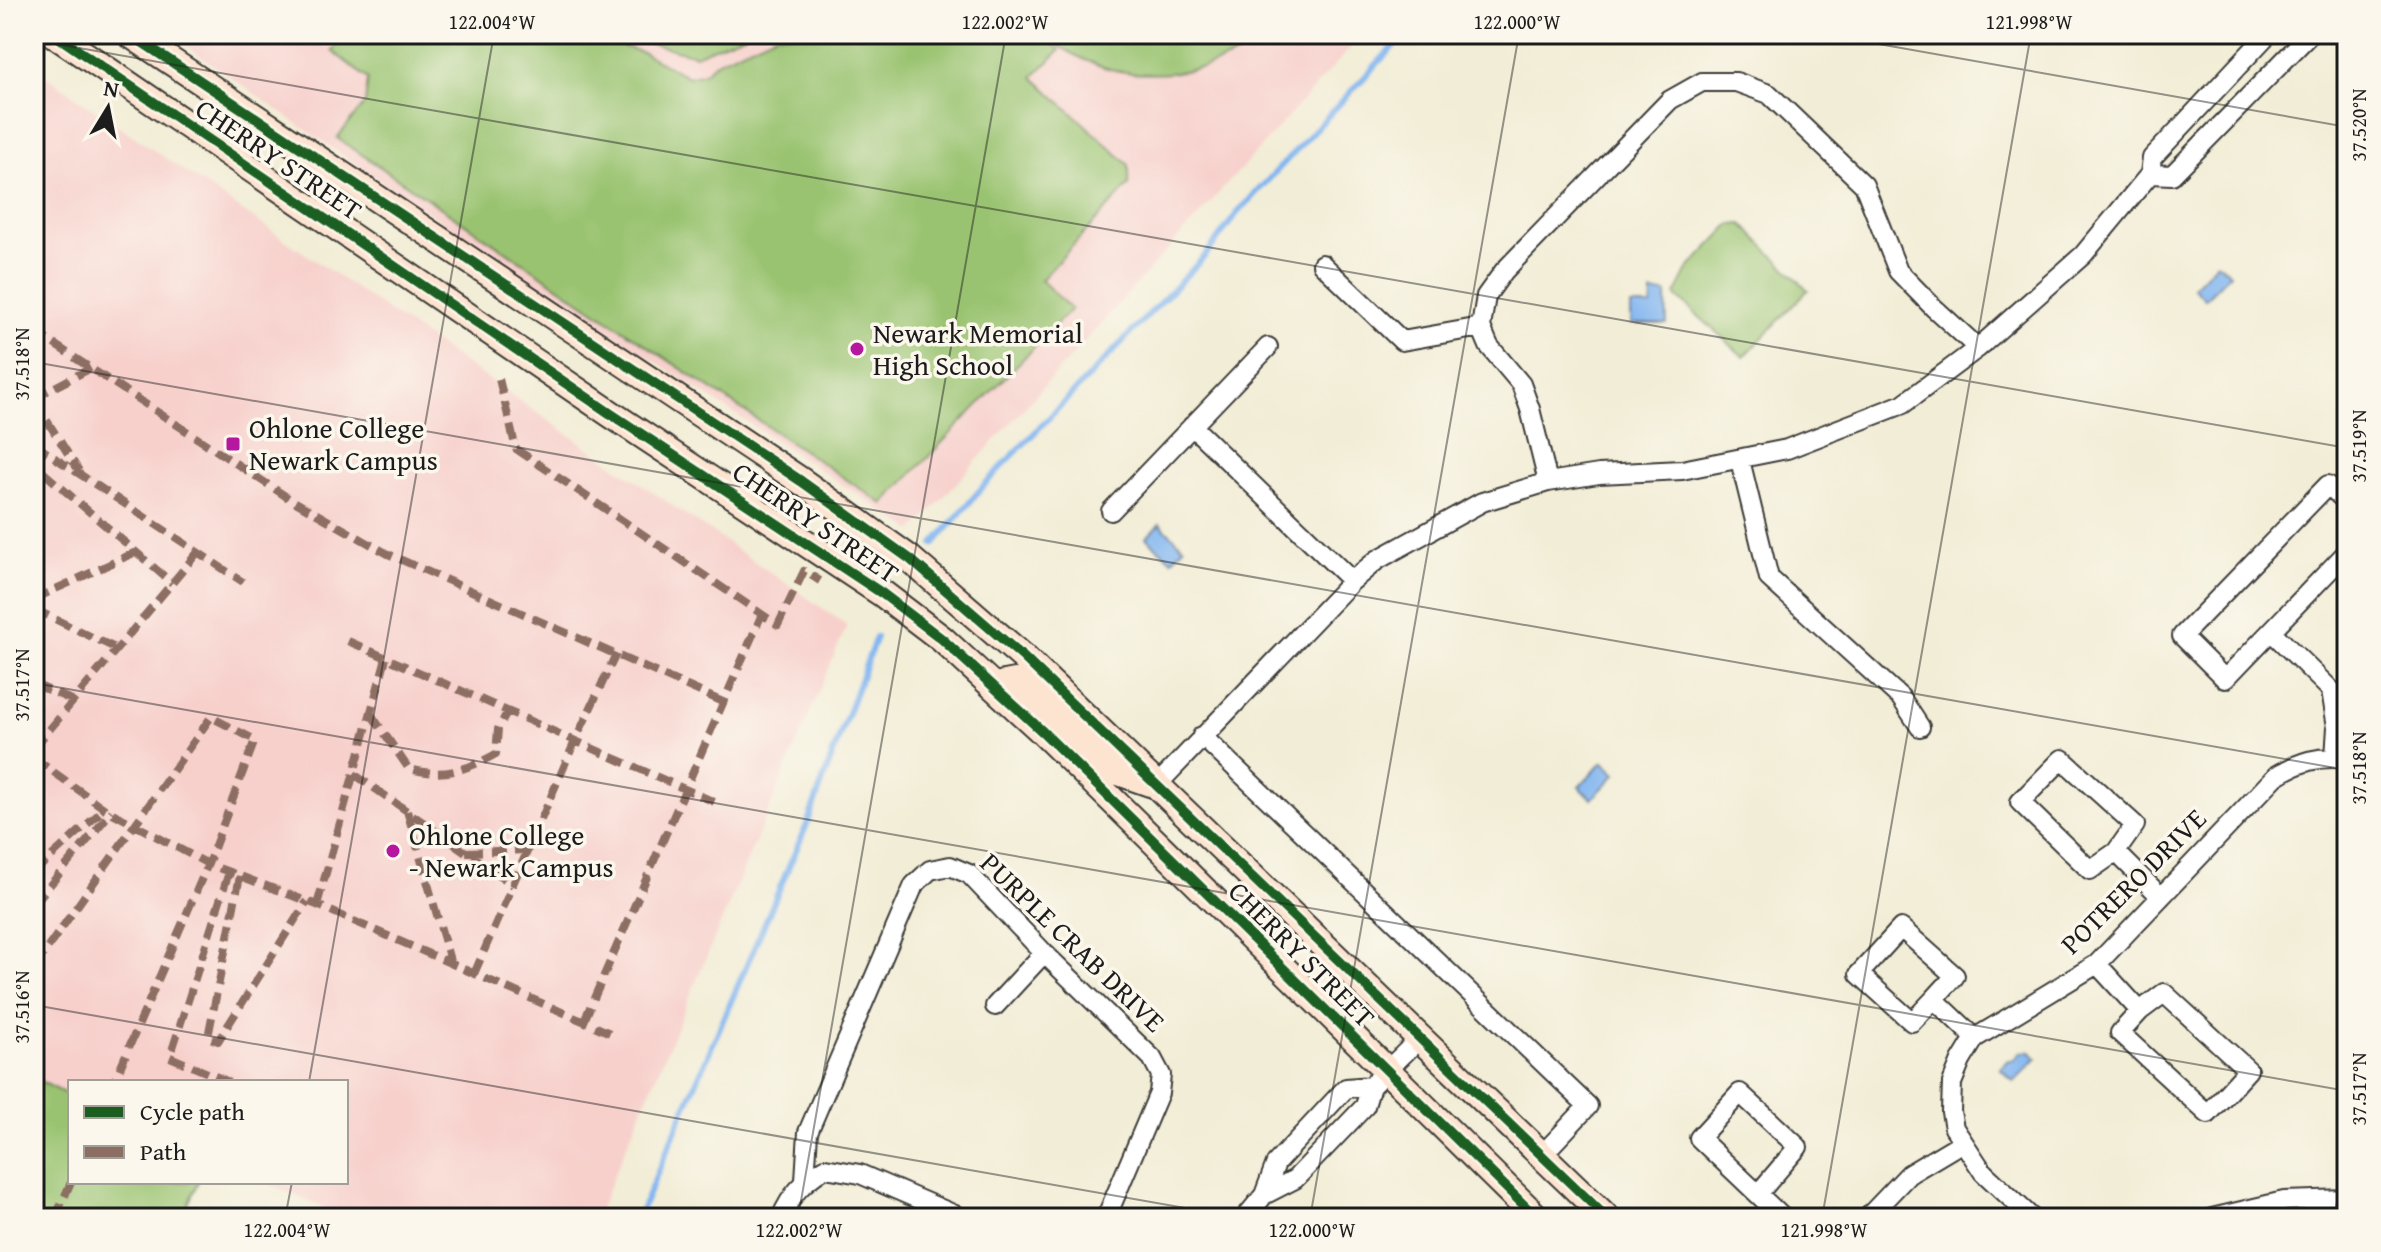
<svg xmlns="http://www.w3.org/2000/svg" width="2381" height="1252" viewBox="0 0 2381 1252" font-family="'Gentium Book Plus',serif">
  <rect width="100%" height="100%" fill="#fbf7ec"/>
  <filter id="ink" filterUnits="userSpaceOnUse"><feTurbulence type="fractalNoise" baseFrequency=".0125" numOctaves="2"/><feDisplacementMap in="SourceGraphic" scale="16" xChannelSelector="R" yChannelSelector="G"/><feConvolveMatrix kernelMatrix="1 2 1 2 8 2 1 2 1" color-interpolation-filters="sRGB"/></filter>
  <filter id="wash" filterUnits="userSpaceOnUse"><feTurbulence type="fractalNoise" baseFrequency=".006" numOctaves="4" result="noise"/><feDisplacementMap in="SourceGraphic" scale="32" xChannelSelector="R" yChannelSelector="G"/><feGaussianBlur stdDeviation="1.8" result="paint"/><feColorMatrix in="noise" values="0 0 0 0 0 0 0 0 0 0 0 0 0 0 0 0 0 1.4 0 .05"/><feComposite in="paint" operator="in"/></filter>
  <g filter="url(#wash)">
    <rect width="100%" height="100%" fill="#f2edd6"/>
    <path fill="#f7d0cc" d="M169,34H1363L913,531L359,167Z
      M34,68L847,625L596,1218H346L264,1182H346V1082H70V1095L34,1077Z"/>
    <path fill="#99c370" stroke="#5a7046" stroke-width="2" d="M347,34H586L644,53L688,77L704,73L716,62L777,34H1039L1060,50L1033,77L1129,165V185L1041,280L1071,309L883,504L337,138L365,103L368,79L332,51Z
      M614,34H746L695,55Z
      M1042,34H1266C1233,66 1177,77 1132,73C1100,70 1067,53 1042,34Z
      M1742,224L1808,290L1744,357L1675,295L1689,268L1730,225Z
      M34,1078L70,1096V1182H198L182,1218H34Z"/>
    <path fill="#82b6f0" stroke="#4f6986" stroke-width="2" d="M2217,262L2230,274L2205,299L2193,287Z
      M1652,293H1666L1667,324H1631V306H1652Z
      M1160,524L1184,547L1172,560L1146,538Z
      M1603,762L1616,774L1592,799L1579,787Z
      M2029,1051L2037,1058L2014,1082L2000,1068L2008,1060H2014L2020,1053Z"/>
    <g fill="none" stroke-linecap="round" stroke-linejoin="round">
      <path stroke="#82b6f0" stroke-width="6" d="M934,544L986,483L1205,256L1238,212L1405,34
        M638,1218L806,827L876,637"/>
    </g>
  </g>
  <g filter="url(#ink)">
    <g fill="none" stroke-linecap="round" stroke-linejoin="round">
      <g stroke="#3c3b38" stroke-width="22">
        <path id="street" d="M2150,174L2172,175L2310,34
          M1322,264L1402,341L1481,327
          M1192,426L1352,581
          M1740,460L1769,578L1901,698L1920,727
          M1548,482L1530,409L1521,384L1489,346L1481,327L1486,296L1504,271L1670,100L1702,82H1736L1769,94L1864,185L1898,271L1933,307L1978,348
          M2347,502L2328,485L2182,636L2225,679L2347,552
          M1111,511L1268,347
          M2272,632L2331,690L2337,727L2335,758
          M1202,736L1588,1106L1542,1155
          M1157,785L1352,581L1377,560L1482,502L1548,482L1599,474L1682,470L1787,449L1903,404L1978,348L2083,255L2150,174L2152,158L2268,34
          M2116,852L2135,825L2062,759L2020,802L2090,870L2116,852L2161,897
          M2097,964L2140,1011L2120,1033L2208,1114L2248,1070L2164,993L2140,1011
          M1934,999L1912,1022L1859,974L1901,928L1955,976L1934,999L1975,1038
          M995,1006L1044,953
          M805,1180L808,1132L914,885L930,870L950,866L969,874L1044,953L1152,1058L1161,1075L1159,1093L1106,1218
          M1758,1194L1798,1147L1740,1093L1699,1138L1783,1218
          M1264,1195L1295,1179L1365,1106L1371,1086L1420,1038
          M781,1218C791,1194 803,1182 825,1168L860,1174L962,1218
          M1245,1218L1264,1195L1276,1163L1346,1088L1371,1086
          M1867,1218L1909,1174L1961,1143
          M2032,1218L1983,1172L1954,1128L1951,1112L1952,1083L1961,1061L1975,1038L2097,964L2276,776C2299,762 2319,755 2347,759
          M2212,1218L2284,1201L2347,1199"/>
      </g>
      <g stroke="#3c3b38" stroke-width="30">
        <path id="secondary" d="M54,34L611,414L883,594L942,639L1043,732L1537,1218
          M130,34L801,481L910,559L1022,656L1607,1218
          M995,686L1015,682L1025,686L1113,770L1150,783"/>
      </g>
      <use href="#street" stroke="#fff" stroke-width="18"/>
      <use href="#secondary" stroke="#fde4d0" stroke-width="26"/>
      <path stroke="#8d6e63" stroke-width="8" stroke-dasharray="16 8" stroke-linecap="butt" d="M34,331L290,499L388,554L723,702
        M499,379L516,449L778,625L804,571L820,581
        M34,398L91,368
        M34,400L79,471
        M34,444L243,582
        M43,472L172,583
        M34,599L136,552
        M34,609L117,649
        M348,641L719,804
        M34,684L74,701
        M371,714L409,769C445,778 466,770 496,754L498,729L508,711
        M34,748L198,552
        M34,758L105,809L208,864L317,905L617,1036
        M354,774L513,885
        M34,785L44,765
        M407,811L451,964
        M466,852L528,850
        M34,872L102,811
        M240,876L208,1037L218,1041L307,901
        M34,904L112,811
        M317,905L386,658
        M34,967L211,717L255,740L208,864L114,1082
        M474,974L575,741L616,654
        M584,1021L762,614
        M229,1082L170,1057L229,872
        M55,1218L71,1182"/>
      <g stroke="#fbf7ec" stroke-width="15">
        <path id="cycleway" d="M54,34L611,414L883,594L942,639L1043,732L1537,1218
          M130,34L801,481L910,559L1022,656L1607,1218"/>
      </g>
      <use href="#cycleway" stroke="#1b5e20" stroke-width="10"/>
    </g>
  </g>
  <path fill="none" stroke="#1c1c1c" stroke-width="2" stroke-opacity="0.45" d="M1822,34L2347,127M34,40L2347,448M34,362L2347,770M34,683L2347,1091M34,1005L1242,1218M309,1082L494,34M285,1218L292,1182M798,1218L1006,34M1310,1218L1519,34M1822,1218L2031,34M2334,1218L2347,1147"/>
  <g fill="#b5179e" stroke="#fbf7ec" stroke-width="3">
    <circle cx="857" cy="349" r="8"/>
    <rect x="225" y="436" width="16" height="16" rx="4"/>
    <circle cx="393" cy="851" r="8"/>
  </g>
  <g text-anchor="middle" stroke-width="7" stroke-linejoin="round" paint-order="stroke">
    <g font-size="28" fill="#1c1c1c" stroke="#fbf7ec">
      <text transform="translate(279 159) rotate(34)" y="10">CHERRY STREET</text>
      <text transform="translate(816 522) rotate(34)" y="10">CHERRY STREET</text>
      <text transform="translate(2133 881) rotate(-45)" y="10">POTRERO DRIVE</text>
      <text transform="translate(1073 942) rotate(44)" y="10">PURPLE CRAB DRIVE</text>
      <text transform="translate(1302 954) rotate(45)" y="10">CHERRY STREET</text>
    </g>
    <g font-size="28" fill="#1c1c1c" stroke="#fbf7ec" text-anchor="start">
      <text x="873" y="343">Newark Memorial<tspan x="873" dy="32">High School</tspan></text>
      <text x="249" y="438">Ohlone College<tspan x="249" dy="32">Newark Campus</tspan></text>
      <text x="409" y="845">Ohlone College<tspan x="409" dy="32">- Newark Campus</tspan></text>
    </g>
  </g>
  <rect width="2381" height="1252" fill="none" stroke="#fbf7ec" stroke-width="88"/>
  <rect x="68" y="1080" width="280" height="104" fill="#fbf7ec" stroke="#a29f99" stroke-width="2"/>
  <rect x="84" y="1106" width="40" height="12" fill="#1b5e20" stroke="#a29f99" stroke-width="2"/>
  <text x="140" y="1120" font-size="24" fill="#1c1c1c">Cycle path</text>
  <rect x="84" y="1146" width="40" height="12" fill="#8d6e63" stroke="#a29f99" stroke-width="2"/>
  <text x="140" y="1160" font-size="24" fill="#1c1c1c">Path</text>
  <g transform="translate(108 108) rotate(10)" stroke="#fbf7ec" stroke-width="6" paint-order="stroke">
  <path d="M0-6L14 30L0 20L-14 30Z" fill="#1c1c1c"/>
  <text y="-12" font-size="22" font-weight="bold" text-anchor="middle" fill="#1c1c1c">N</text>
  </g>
  <rect x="44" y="44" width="2293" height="1164" fill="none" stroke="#1c1c1c" stroke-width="3"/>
  <g font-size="20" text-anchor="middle" fill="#1c1c1c">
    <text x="492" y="29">122.004°W</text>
    <text x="1005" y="29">122.002°W</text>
    <text x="1517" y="29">122.000°W</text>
    <text x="2029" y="29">121.998°W</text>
    <text transform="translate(2359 125) rotate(-90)" y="7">37.520°N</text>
    <text transform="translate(22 364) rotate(-90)" y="7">37.518°N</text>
    <text transform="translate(2359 446) rotate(-90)" y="7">37.519°N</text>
    <text transform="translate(22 685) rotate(-90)" y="7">37.517°N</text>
    <text transform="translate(2359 768) rotate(-90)" y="7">37.518°N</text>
    <text transform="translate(22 1007) rotate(-90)" y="7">37.516°N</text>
    <text transform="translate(2359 1089) rotate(-90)" y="7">37.517°N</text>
    <text x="287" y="1237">122.004°W</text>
    <text x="799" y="1237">122.002°W</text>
    <text x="1312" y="1237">122.000°W</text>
    <text x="1824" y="1237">121.998°W</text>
  </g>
</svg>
